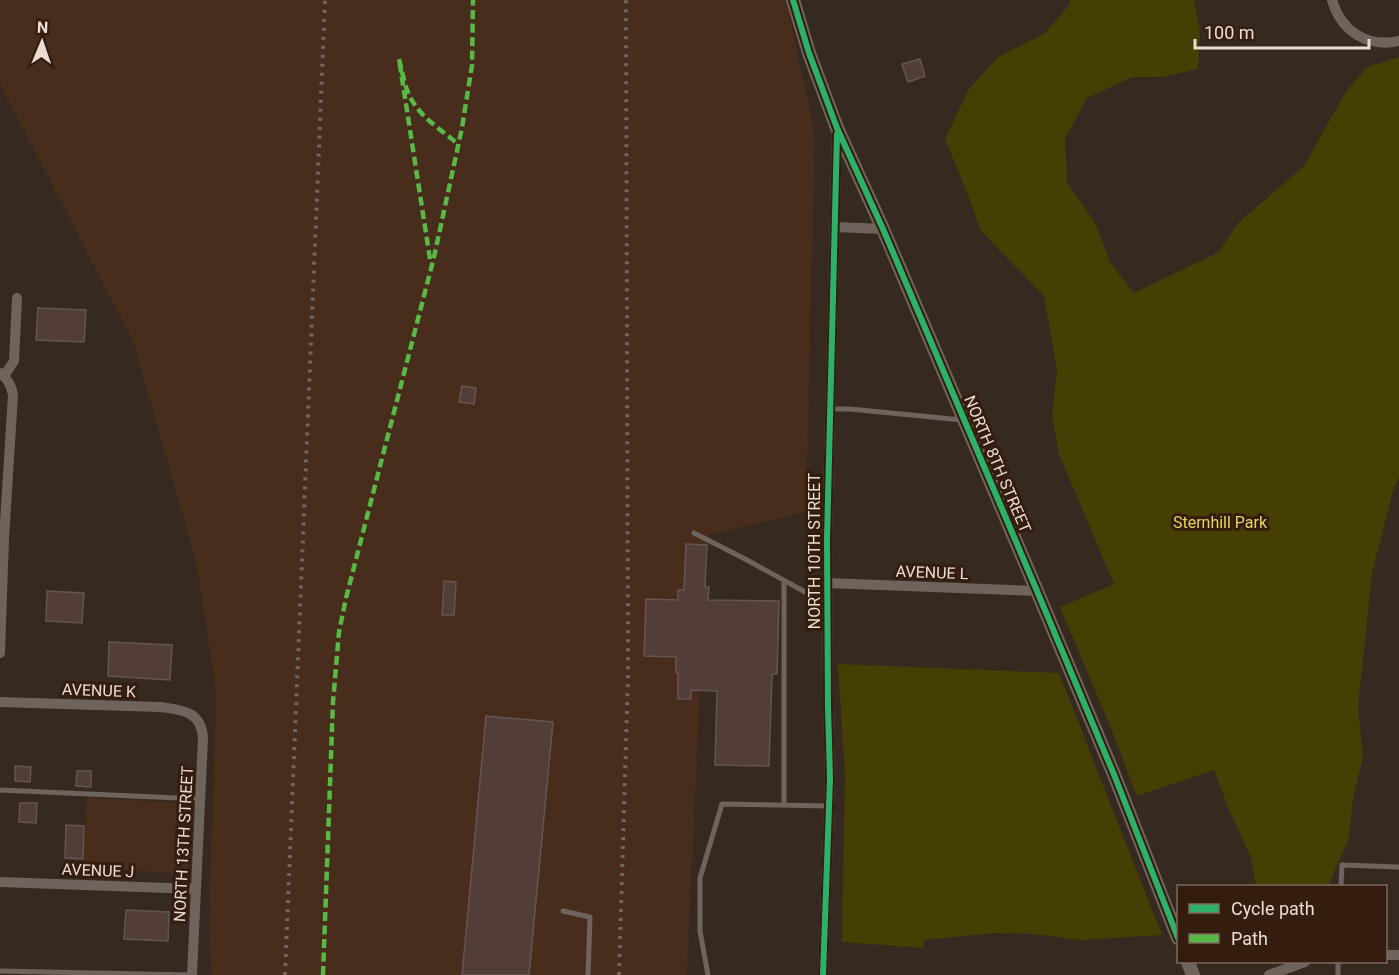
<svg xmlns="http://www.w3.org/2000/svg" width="1399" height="975" viewBox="0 0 1399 975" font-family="Roboto,sans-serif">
  <rect width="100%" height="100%" fill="#362920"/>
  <path fill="#482c1c" d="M0,0H786L815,134L806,512L707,535L687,975H212L209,926L216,694L197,565L133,341L0,84Z
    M87,797L192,804L188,874L111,869L110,878L88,876L89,864L83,863Z"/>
  <path fill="#463f04" d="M1070,0H1194L1200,31L1198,69L1163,77H1133L1087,98L1065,139L1067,183L1094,221L1111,264L1134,293L1219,252L1238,223L1304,166L1345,93L1367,67L1399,57V477L1392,494L1372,573L1358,707L1363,758L1353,798L1349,838L1328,886H1256L1251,858L1228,807L1214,770L1137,796L1110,726L1060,607L1114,584L1059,454L1052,416L1057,371L1044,296L981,231L966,190L945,139L969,89L998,57L1044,34L1070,4Z
    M838,664L1059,673L1162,935L1081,940L1034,934L994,933L924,940L923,948L842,942L845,776Z"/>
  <path fill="#523d39" stroke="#635652" stroke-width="1.5" d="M920,59L925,76L908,82L902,64Z
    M38,308L86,310L84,342L36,340Z
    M462,386L476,388L474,404L459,402Z
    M686,544L707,545L705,587H709L708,600L779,601L777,674H772L769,766L715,765L717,691L691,690V699H678V673L676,672V657L644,656L646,599L678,600V590H684Z
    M444,581L456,582L454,615H442Z
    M47,591L84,593L82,623L46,621Z
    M109,642L172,645L170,680L108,676Z
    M486,716L553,722L529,975H462Z
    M15,766L31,767L30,782L15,781Z
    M77,771H91V787L76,786Z
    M20,803H37L36,823L19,822Z
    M66,825L84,826L83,859L65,858Z
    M126,910L169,912L168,941L124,939Z"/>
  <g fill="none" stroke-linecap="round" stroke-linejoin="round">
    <path stroke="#6e645d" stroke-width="5" d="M831,409H850L962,420
      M694,533L747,560L807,593L827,583
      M784,581V805
      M0,790L200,799
      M1341,886L1342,865L1399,867
      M563,911L590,917L588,975
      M0,971L191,975
      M708,975L700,931V878L722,804L830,806
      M1338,975V962"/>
    <path stroke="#6e645d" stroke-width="10" d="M1332,0C1341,31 1367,48 1399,41
      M835,227L883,229
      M0,373C8,379 11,385 13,395L4,538L0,653
      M4,376L14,361L17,298
      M827,583L1037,591
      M0,702L160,707C183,710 201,711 203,738L192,975
      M0,882L196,889
      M1386,955H1399
      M823,975L830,779L828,706L827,540L837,130
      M1269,975L1305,962"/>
    <path stroke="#6f645c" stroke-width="14" d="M793,0L809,53L837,128L883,229L1037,591L1115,777L1178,938
      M1188,962L1193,975"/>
    <path stroke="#726660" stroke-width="4" stroke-dasharray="3 6" stroke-linecap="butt" d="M285,975L325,0
      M619,975L628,678L626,0"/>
    <path stroke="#58b947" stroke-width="4.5" stroke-dasharray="9 4.5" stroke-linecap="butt" d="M430,259L399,59C403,74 405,92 415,105C425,120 444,132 458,144
      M323,975L333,702L339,632L346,598L434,257L462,128L472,65L473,0"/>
    <g stroke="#341d0f" stroke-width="10">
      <path id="cycleway" d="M793,0L809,53L837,128L883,229L1037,591L1115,777L1178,938
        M823,975L830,779L828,706L827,540L837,134"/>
    </g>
    <use href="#cycleway" stroke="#2db169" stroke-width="6"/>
  </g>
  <g text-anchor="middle" stroke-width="6" stroke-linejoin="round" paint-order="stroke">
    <g font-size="16" fill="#ecdcd3" stroke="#341d0f">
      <text transform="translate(998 464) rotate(67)" y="6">NORTH 8TH STREET</text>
      <text transform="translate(814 551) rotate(-90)" y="6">NORTH 10TH STREET</text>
      <text transform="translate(932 572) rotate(2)" y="6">AVENUE L</text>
      <text transform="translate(99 690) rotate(2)" y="6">AVENUE K</text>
      <text transform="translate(183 844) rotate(-87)" y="6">NORTH 13TH STREET</text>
      <text transform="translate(98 870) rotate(2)" y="6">AVENUE J</text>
    </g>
    <g font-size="16" fill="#e2d664" stroke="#341d0f">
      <text x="1220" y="528">Sternhill Park</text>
    </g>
  </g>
  <rect x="1177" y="885" width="210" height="78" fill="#341d0f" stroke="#7e695d" stroke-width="1.5"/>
  <rect x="1189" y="904" width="30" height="9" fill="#2db169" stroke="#7e695d" stroke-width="1.5"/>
  <text x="1231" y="915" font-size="18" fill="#ecdcd3">Cycle path</text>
  <rect x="1189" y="934" width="30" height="9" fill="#58b947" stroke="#7e695d" stroke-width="1.5"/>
  <text x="1231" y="945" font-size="18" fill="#ecdcd3">Path</text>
  <g transform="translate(42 42) rotate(2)" stroke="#341d0f" stroke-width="4.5" paint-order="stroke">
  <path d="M0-4.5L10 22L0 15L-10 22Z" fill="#ecdcd3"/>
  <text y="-9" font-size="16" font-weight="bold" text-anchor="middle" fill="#ecdcd3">N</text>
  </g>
  <path d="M1195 39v9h174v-9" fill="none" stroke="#ecdcd3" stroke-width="3"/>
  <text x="1204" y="39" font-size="18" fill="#ecdcd3" stroke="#341d0f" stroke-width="4.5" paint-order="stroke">100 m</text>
</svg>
